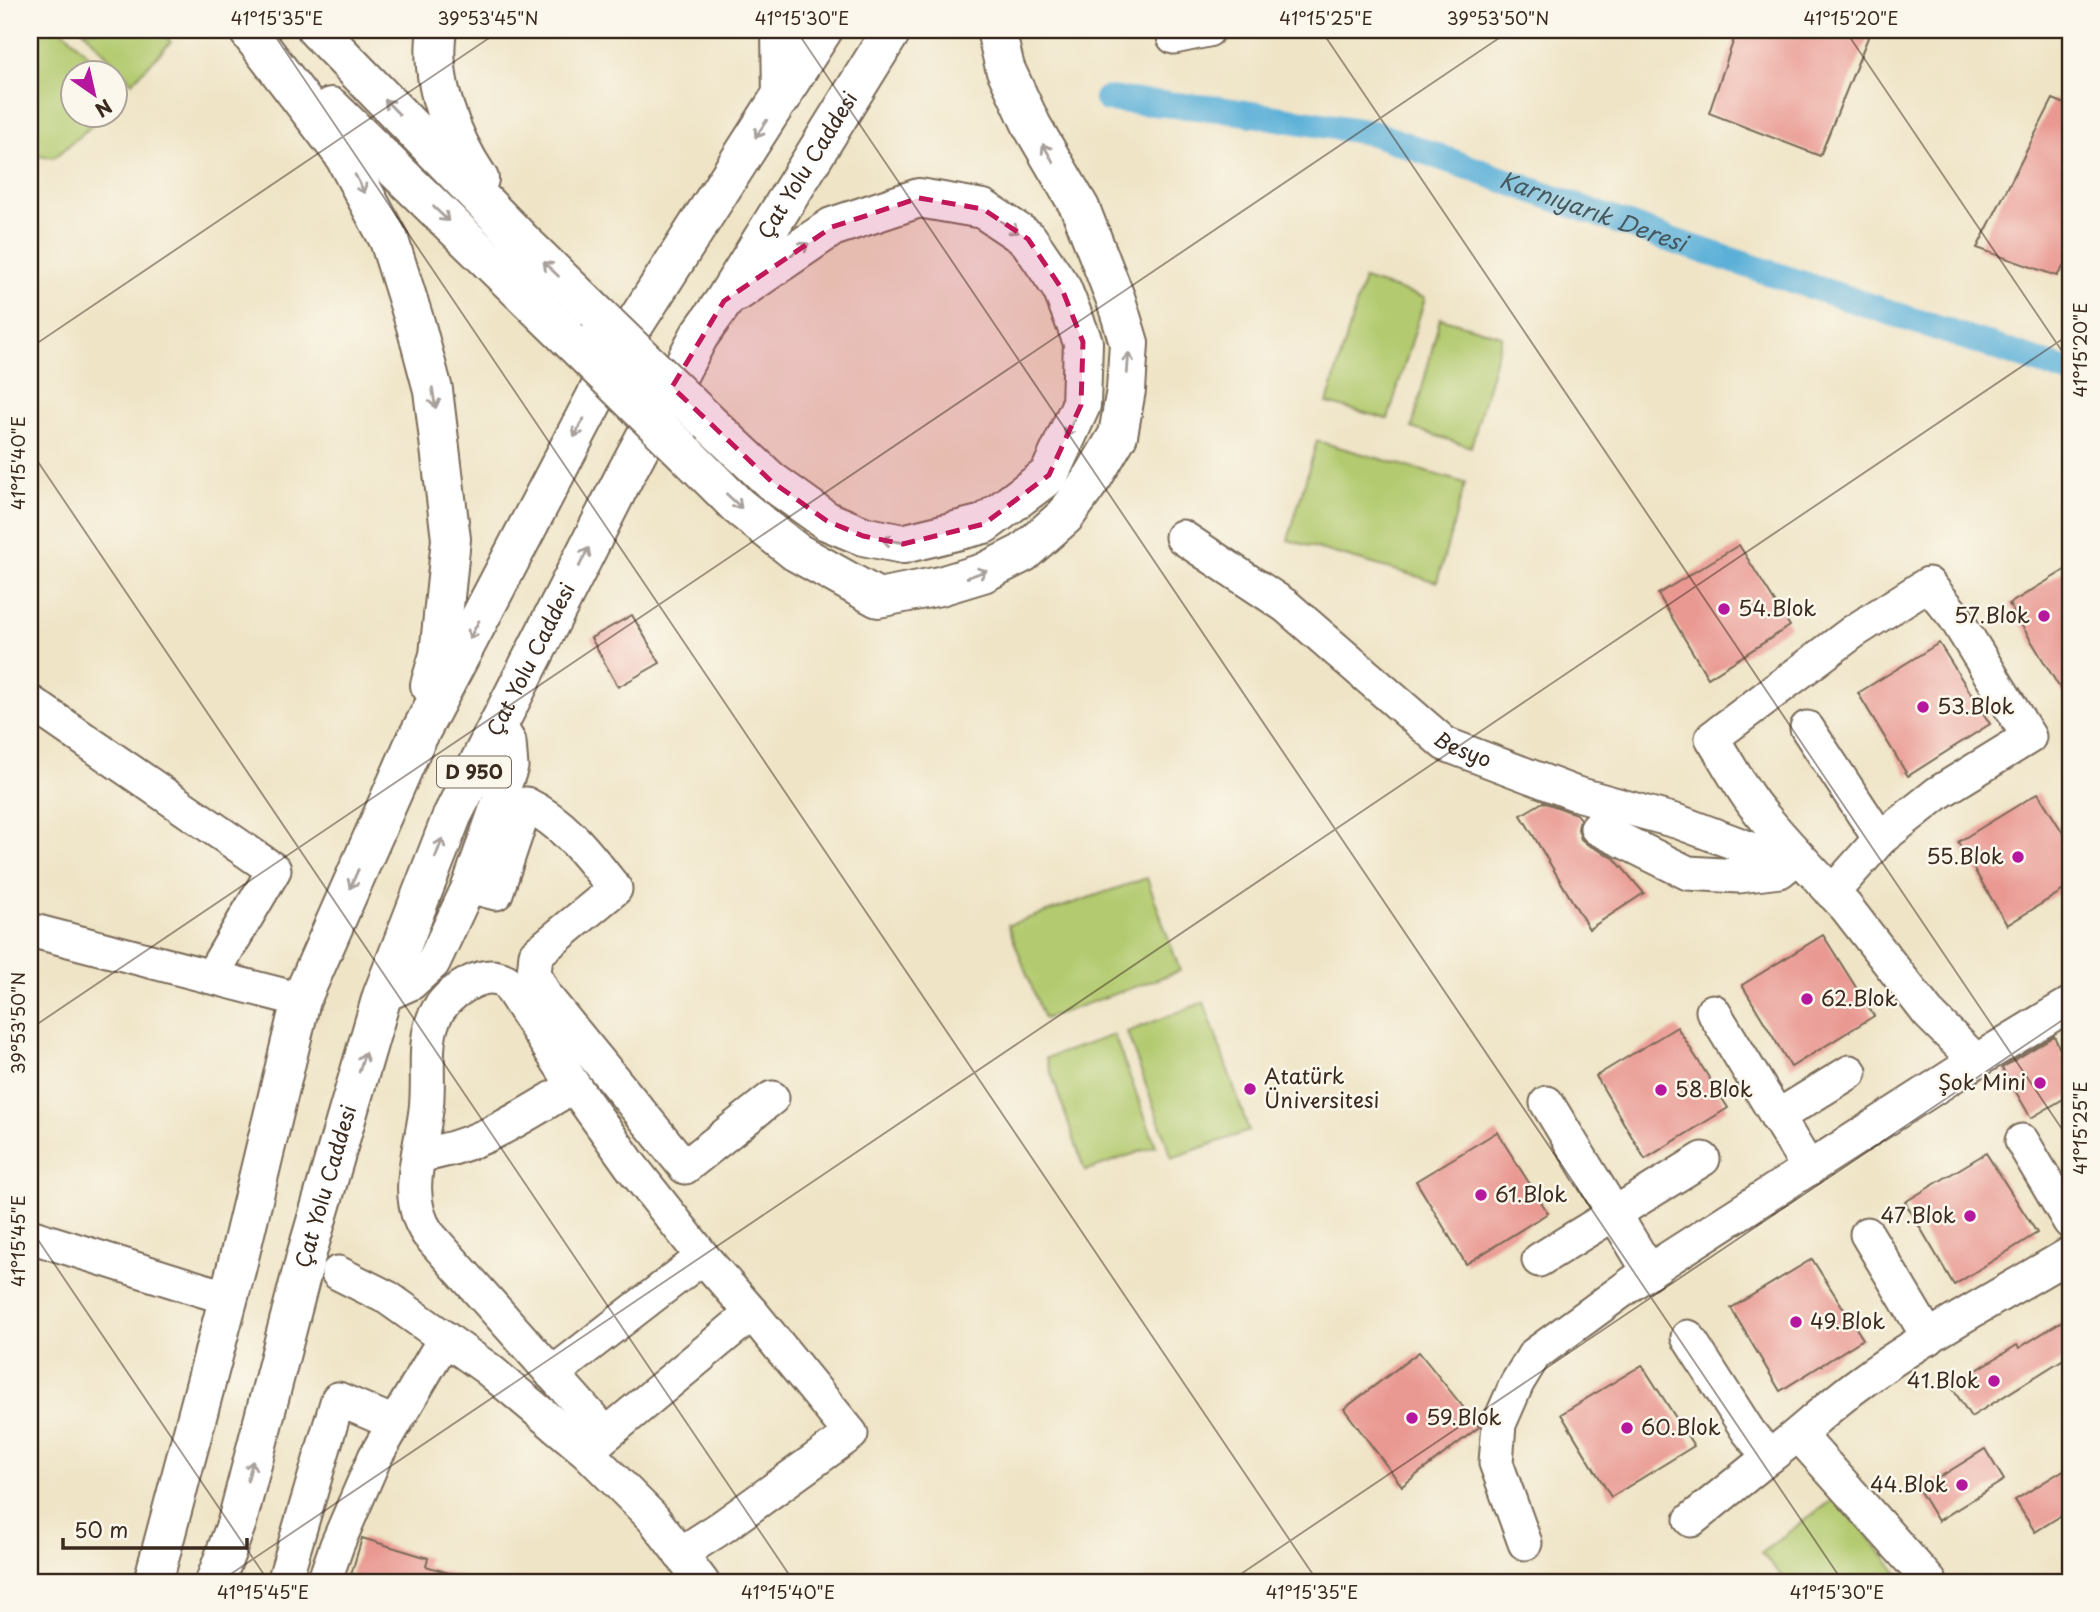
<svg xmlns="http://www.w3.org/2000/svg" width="2100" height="1612" viewBox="0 0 2100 1612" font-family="'Playpen Sans',sans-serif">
  <rect width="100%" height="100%" fill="#fbf7ec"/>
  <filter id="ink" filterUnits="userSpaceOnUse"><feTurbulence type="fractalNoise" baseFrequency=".0143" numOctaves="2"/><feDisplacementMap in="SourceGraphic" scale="14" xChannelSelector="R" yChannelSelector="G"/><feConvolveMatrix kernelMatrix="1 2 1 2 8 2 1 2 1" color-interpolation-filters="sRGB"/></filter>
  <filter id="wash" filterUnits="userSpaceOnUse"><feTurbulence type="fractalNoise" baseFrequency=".00686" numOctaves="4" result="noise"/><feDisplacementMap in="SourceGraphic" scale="28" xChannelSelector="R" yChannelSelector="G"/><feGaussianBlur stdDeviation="1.57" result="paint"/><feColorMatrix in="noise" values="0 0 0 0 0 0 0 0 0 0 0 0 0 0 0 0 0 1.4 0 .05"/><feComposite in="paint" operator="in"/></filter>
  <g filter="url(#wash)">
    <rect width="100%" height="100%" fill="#efe4c6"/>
    <path fill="#b3ca6f" stroke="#777a46" stroke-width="2" d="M30,30H63L106,73L74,74V116H103L54,158L30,155Z
      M83,30H159L171,42L132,82Z
      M1364,279L1425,298L1388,419L1327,403Z
      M1440,318L1502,336L1471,447L1412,428Z
      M1317,441L1465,483L1437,582L1288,540Z
      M1147,878L1180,971L1044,1019L1008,925Z
      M1204,1002L1249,1131L1172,1158L1127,1032Z
      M1114,1035L1156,1146L1085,1171L1046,1058Z
      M1837,1496L1899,1575L1888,1582H1787L1761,1553Z"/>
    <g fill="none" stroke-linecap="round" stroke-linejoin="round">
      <path stroke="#5cb0d8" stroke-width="26" id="s1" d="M1107,99L1220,109L1373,133L1662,237L2070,372"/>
    </g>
    <g id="blocks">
      <path fill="#e99992" d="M1737,30H1871L1820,156L1709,113Z
        M2053,99L2070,106V257L2057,276L1977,248Z
        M1739,545L1790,626L1708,678L1658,594Z
        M2070,567V705L2009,604Z
        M632,615L660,663L618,687L591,638Z
        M1939,643L1990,724L1908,776L1858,693Z
        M2038,793L2070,844V886L2007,925L1958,842Z
        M1543,802L1576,814L1580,819L1578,829L1581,839L1588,845L1614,858L1644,893L1589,929L1521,815Z
        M1823,935L1874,1016L1791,1067L1742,985Z
        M1677,1027L1728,1108L1645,1159L1596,1076Z
        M2054,1036L2070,1071V1095L2031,1118L2002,1068Z
        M1497,1132L1548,1213L1466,1264L1416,1181Z
        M1986,1153L2037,1233L1954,1285L1905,1202Z
        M1812,1259L1863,1339L1780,1391L1731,1308Z
        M2070,1316V1355L1971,1417L1951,1386L2017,1345L2019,1348Z
        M1419,1352L1479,1427L1402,1486L1344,1409Z
        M1642,1365L1694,1446L1611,1497L1561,1414Z
        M1985,1449L2004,1480L1938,1521L1919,1490Z
        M2070,1466V1510L2035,1532L2015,1500Z
        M362,1538L428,1558L426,1566L465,1578L464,1582H349Z"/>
    </g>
  </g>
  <g filter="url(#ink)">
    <use href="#blocks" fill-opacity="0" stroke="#7a6b59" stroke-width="2"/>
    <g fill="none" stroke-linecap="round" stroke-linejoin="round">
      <g stroke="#7a6b59" stroke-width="37">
        <g id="minor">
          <path d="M1174,37L1208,30"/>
          <path id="s2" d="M1182,537L1286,606L1445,744L1574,793L1679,822L1767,855L1798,856"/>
          <path d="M30,702L274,870L211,977"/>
          <path d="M1807,728L1880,839"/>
          <path d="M1597,828L1688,873L1739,876L1780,871L1791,862"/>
          <path d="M469,886L496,893L526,804C566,824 588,855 615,889L536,954L534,974L545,996L685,1167L772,1098"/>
          <path d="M1832,893L1880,839L1938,793L2029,737L1955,617L1928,584L1853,632L1712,738C1726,760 1739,785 1755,806C1783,841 1815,874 1846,907L1928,1013L1976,1061L2070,1004"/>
          <path d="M30,930L301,1000"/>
          <path d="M382,996L411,983L433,963L469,886L511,767L509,742L498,724"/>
          <path d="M1713,1011L1809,1169"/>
          <path d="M1547,1103L1649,1271"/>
          <path d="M1777,1117L1850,1072"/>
          <path d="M2022,1141L2070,1222"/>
          <path d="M419,1155C480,1148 523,1115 574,1086"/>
          <path d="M1867,1234L1929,1338"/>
          <path d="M30,1236L228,1298"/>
          <path d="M1539,1260L1703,1159"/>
          <path d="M338,1273L388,1298L488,1369L586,1451L653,1518L702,1582"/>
          <path d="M1688,1337L1748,1431L1769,1457C1799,1435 1826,1408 1856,1386C1923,1336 1998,1297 2070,1254"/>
          <path d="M552,1374L703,1257"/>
          <path d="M606,1434L428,1234C402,1197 421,1152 426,1110C432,1062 413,1014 466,985C480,977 492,974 506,981L574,1086L631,1166L703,1257L752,1313L851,1434L722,1527L680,1554"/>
          <path d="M1799,1435L1930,1582"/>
          <path d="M590,1448L752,1313"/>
          <path d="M1691,1520L1769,1457"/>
          <path d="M1525,1543L1496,1463L1499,1424L1517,1383L1534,1355L1649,1271L1976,1061"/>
          <path d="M284,1582L338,1399L394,1423"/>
          <path d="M324,1582L337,1545L375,1457L445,1338"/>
        </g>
      </g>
      <g stroke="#7a6b59" stroke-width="42">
        <g id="highway">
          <path d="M248,30L343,154L389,240L416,326L433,390L451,539L439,655L430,685"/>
          <path d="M317,30L520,239L600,317"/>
          <path d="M437,30C429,81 451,137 479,179"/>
          <path d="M781,30L782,97"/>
          <path d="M331,107L568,338"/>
          <path d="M706,420L771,481L827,521L863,536L903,544L984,524L1049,475L1081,405L1083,342L1062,289L1028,239L983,209L919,198L832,227L737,292"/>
          <path d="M685,453L738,506L796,552L878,598L940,586L983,573L1023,553L1065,516L1093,477L1118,435L1126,390L1129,343L1116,300L1080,208L1032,126L1005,68L996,30"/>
          <path d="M153,1582L237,1266L301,1000L413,746L629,333L823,30"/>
          <path id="s3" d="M215,1582L237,1522L306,1256L382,996L452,816L624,477L699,336L724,301L892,30"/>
        </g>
      </g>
      <use href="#minor" stroke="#fff" stroke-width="33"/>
      <use href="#highway" stroke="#fff" stroke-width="38"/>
      <g stroke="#7a6b59" stroke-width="42" stroke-linecap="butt">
        <path id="highway-bridge" d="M600,317L706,420
          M568,338L685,453"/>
      </g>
      <use href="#highway-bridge" stroke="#fff" stroke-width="38"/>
    </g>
    <defs><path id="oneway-shaft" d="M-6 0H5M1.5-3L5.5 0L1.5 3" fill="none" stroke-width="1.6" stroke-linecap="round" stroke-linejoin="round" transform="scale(1.75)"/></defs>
    <g stroke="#a79f9a">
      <use href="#oneway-shaft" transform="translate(392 107) rotate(-134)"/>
      <use href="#oneway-shaft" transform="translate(761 129) rotate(123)"/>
      <use href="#oneway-shaft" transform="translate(1048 153) rotate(-120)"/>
      <use href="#oneway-shaft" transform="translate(360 184) rotate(62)"/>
      <use href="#oneway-shaft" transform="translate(441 214) rotate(44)"/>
      <use href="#oneway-shaft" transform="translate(1010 227) rotate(34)"/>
      <use href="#oneway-shaft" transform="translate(800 249) rotate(-34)"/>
      <use href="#oneway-shaft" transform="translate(551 269) rotate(-136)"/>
      <use href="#oneway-shaft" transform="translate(1128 363) rotate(-86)"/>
      <use href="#oneway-shaft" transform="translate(434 398) rotate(81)"/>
      <use href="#oneway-shaft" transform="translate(579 428) rotate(118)"/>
      <use href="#oneway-shaft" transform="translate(1070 428) rotate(115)"/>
      <use href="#oneway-shaft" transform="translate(734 501) rotate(43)"/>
      <use href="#oneway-shaft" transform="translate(892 541) rotate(-171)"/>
      <use href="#oneway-shaft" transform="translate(584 557) rotate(-63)"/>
      <use href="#oneway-shaft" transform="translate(977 574) rotate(-20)"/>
      <use href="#oneway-shaft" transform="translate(474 630) rotate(118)"/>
      <use href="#oneway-shaft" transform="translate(439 848) rotate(-69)"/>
      <use href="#oneway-shaft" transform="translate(354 879) rotate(114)"/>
      <use href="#oneway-shaft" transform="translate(362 1062) rotate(-74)"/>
      <use href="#oneway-shaft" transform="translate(250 1471) rotate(-75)"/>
    </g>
  </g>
  <path fill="#c2185b" fill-opacity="0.2" stroke="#c2185b" stroke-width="5" stroke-dasharray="14 9" stroke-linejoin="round" d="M919,198L983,209L1028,239L1062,289L1083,342L1081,405L1049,475L984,524L903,544L863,536L827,521L771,481L672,387L724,301L832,227Z"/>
  <path fill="none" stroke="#3b2a1e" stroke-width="2" stroke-opacity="0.45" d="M271,30L1318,1582M796,30L1843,1582M1321,30L2070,1141M1845,30L2070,363M30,348L501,30M30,450L794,1582M30,1029L1511,30M30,1228L269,1582M219,1582L2070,334M1229,1582L2070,1015"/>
  <g fill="#b5179e" stroke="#fbf7ec" stroke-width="2.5">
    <circle cx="1724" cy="609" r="7"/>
    <circle cx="2044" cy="616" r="7"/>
    <circle cx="1923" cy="707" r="7"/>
    <circle cx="2018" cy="857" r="7"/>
    <circle cx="1807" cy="999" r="7"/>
    <circle cx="2040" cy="1083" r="7"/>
    <circle cx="1250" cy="1089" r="7"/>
    <circle cx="1661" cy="1090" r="7"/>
    <circle cx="1481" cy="1195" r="7"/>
    <circle cx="1970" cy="1216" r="7"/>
    <circle cx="1796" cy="1322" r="7"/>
    <circle cx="1994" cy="1381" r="7"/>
    <circle cx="1412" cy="1418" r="7"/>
    <circle cx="1627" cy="1428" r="7"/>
    <circle cx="1962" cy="1485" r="7"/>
  </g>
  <g text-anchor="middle" stroke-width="5" stroke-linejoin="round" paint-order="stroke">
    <rect fill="#fbf7ec" stroke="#75685c" stroke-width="2" x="437" y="756.5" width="74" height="31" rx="5"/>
    <g font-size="19" font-weight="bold" fill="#3b2a1e">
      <text x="474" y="779">D 950</text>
    </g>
    <g font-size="21" fill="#3b2a1e" stroke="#fbf7ec">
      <text dy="7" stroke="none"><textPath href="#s3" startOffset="1545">Çat Yolu Caddesi</textPath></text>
      <text dy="7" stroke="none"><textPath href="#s3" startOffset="978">Çat Yolu Caddesi</textPath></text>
      <text dy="7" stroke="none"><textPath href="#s2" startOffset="354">Besyo</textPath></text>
      <text dy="7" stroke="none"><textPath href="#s3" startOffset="411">Çat Yolu Caddesi</textPath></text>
    </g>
    <g font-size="21" fill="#3b2a1e" stroke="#fbf7ec" text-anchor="start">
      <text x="1738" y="616">54.Blok</text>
      <text x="2030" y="623" text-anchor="end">57.Blok</text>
      <text x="1937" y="714">53.Blok</text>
      <text x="2004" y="864" text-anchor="end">55.Blok</text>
      <text x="1821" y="1006">62.Blok</text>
      <text x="1264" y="1084">Atatürk<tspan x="1264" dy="24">Üniversitesi</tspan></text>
      <text x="2026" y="1090" text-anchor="end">Şok Mini</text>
      <text x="1675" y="1097">58.Blok</text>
      <text x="1495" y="1202">61.Blok</text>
      <text x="1956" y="1223" text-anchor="end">47.Blok</text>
      <text x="1810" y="1329">49.Blok</text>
      <text x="1980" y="1388" text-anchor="end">41.Blok</text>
      <text x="1426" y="1425">59.Blok</text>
      <text x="1641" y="1435">60.Blok</text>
      <text x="1948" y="1492" text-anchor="end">44.Blok</text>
    </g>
    <g font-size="23" font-style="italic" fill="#47595f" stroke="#fbf7ec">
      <text dy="8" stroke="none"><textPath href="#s1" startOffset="502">Karnıyarık Deresi</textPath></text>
    </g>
  </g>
  <rect width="2100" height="1612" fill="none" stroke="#fbf7ec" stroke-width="77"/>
  <g transform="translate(94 94) rotate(146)"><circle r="33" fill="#fbf7ec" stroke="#aea59a" stroke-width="2"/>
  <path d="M0-5L12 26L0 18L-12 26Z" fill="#b5179e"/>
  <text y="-10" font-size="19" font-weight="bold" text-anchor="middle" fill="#3b2a1e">N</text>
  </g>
  <path d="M63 1538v10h184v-10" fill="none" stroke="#3b2a1e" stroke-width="3.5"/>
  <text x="74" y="1538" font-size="21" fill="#3b2a1e" stroke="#fbf7ec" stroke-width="5" paint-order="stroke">50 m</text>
  <rect x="38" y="38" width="2024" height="1536" fill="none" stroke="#3b2a1e" stroke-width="2.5"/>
  <g font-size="18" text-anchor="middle" fill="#3b2a1e">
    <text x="277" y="25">41°15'35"E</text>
    <text x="488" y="25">39°53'45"N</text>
    <text x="802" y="25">41°15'30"E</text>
    <text x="1326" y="25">41°15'25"E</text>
    <text x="1498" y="25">39°53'50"N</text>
    <text x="1851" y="25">41°15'20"E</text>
    <text transform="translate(2081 350) rotate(-90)" y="6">41°15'20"E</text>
    <text transform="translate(19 463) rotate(-90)" y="6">41°15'40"E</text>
    <text transform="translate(19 1023) rotate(-90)" y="6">39°53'50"N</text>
    <text transform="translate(2081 1128) rotate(-90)" y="6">41°15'25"E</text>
    <text transform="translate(19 1241) rotate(-90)" y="6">41°15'45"E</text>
    <text x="263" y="1599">41°15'45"E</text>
    <text x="788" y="1599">41°15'40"E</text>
    <text x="1312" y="1599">41°15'35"E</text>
    <text x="1837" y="1599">41°15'30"E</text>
  </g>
</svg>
